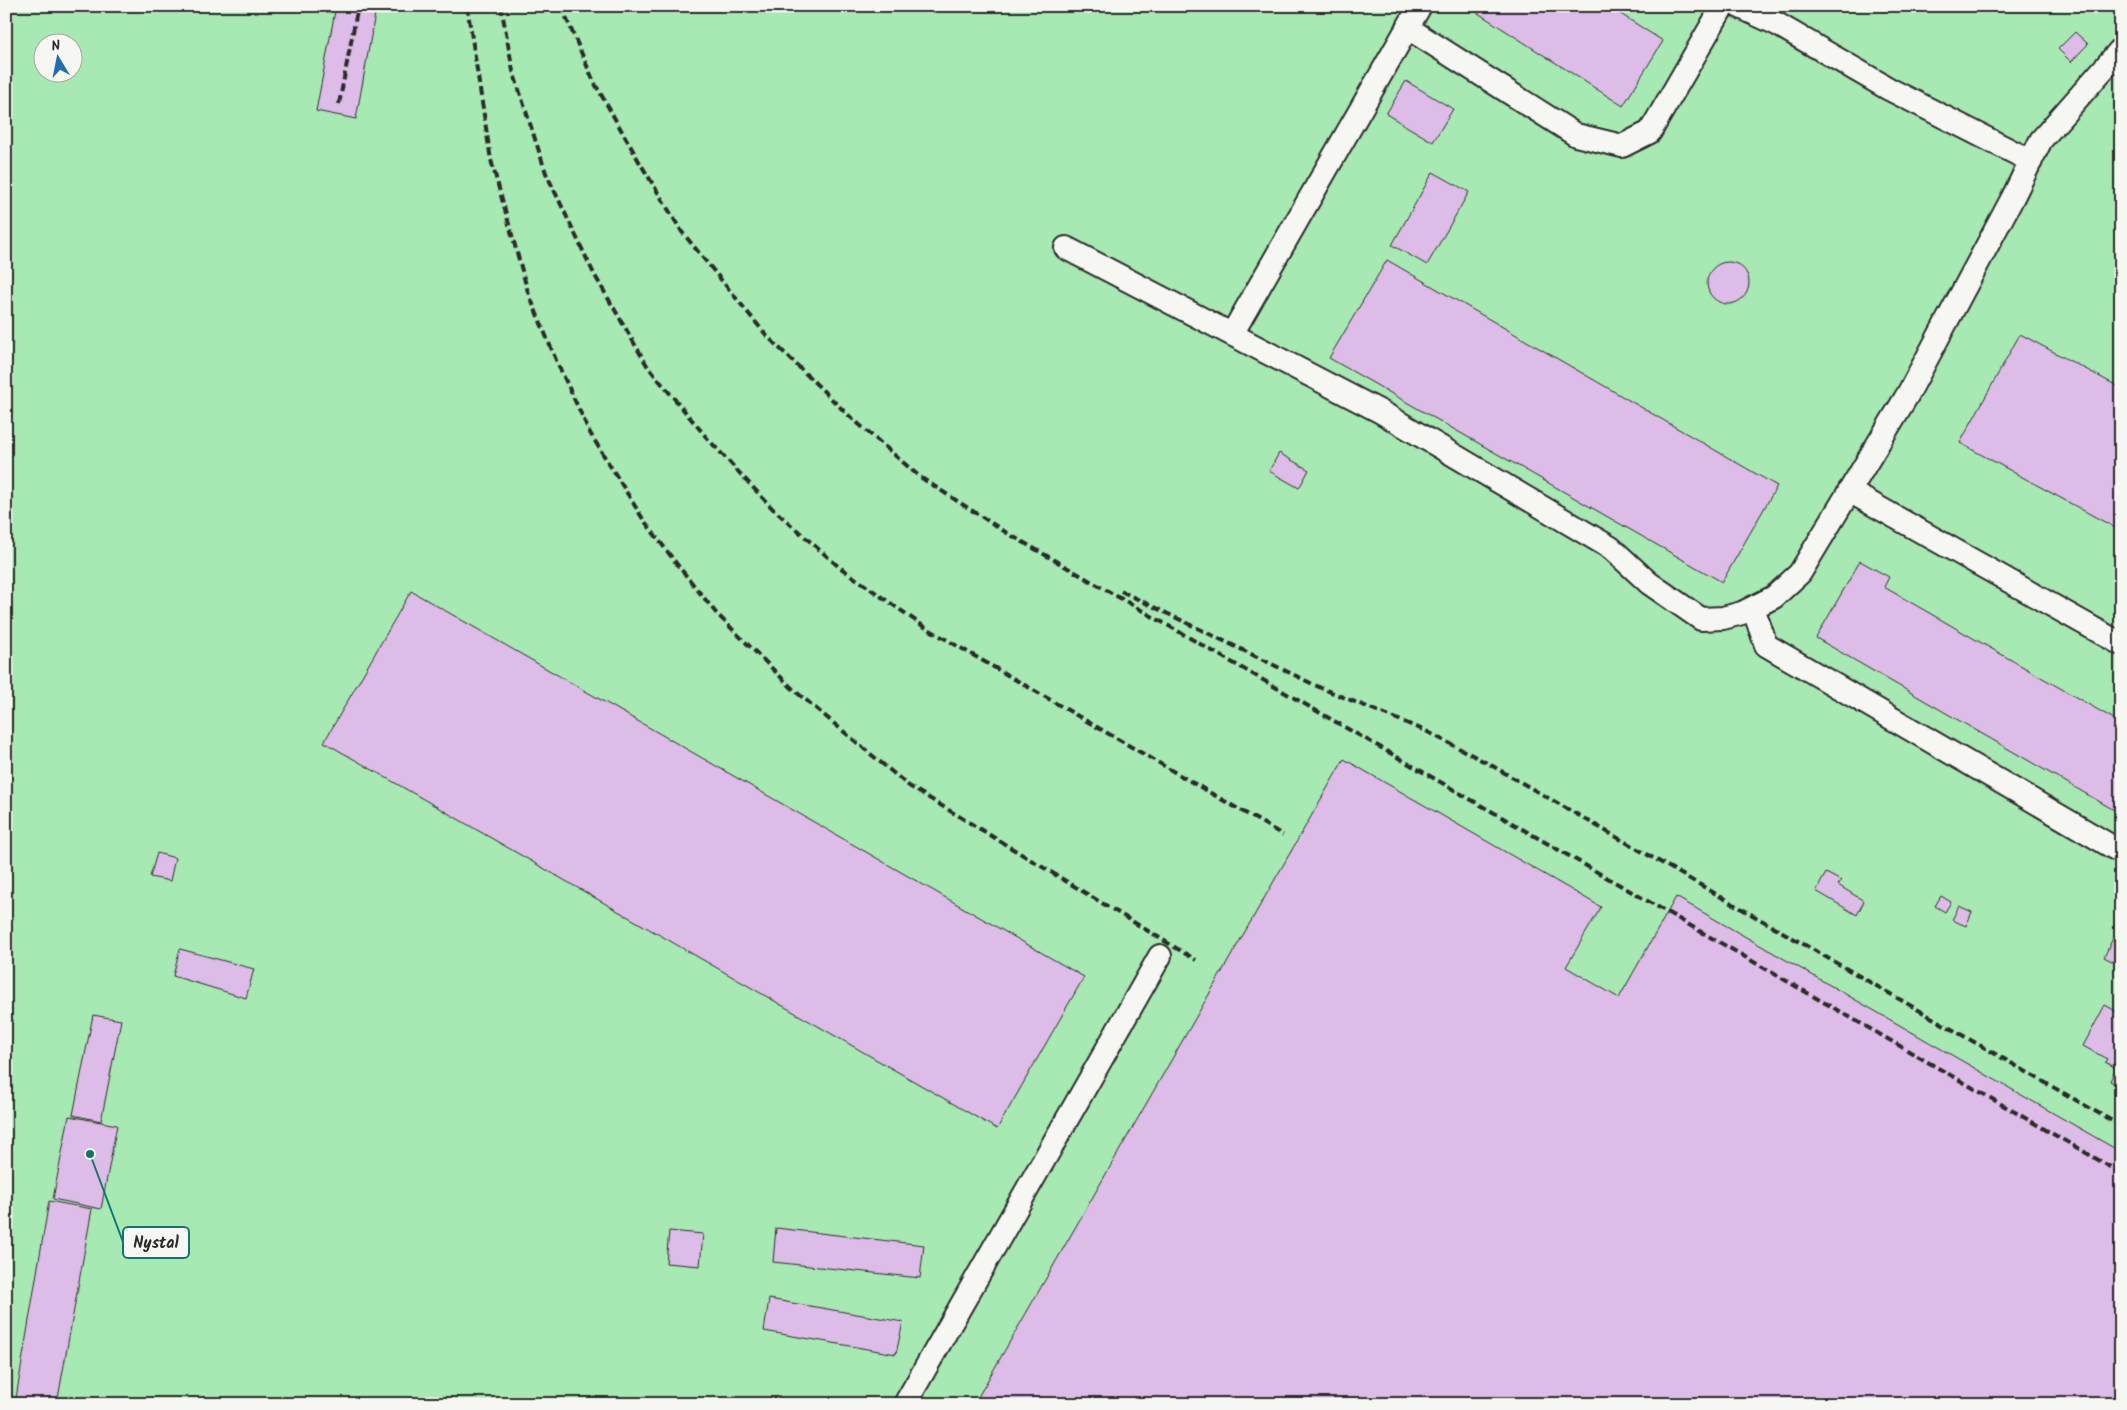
<svg xmlns="http://www.w3.org/2000/svg" width="2127" height="1410" viewBox="0 0 2127 1410" font-family="Kalam,sans-serif">
  <rect width="100%" height="100%" fill="#f1eaf0"/>
  <filter id="ink" filterUnits="userSpaceOnUse"><feTurbulence type="fractalNoise" baseFrequency=".02" numOctaves="2"/><feDisplacementMap in="SourceGraphic" scale="10" xChannelSelector="R" yChannelSelector="G"/><feConvolveMatrix kernelMatrix="1 2 1 2 8 2 1 2 1" color-interpolation-filters="sRGB"/></filter>
  <g filter="url(#ink)">
    <path fill="#a7e9b3" stroke="#698a6f" fill-rule="evenodd" d="M6,6H2121V1404H6ZM42,42H72V72H42Z"/>
    <path fill="#ddbce7" stroke="#2b2b2b" d="M336,6L375,14L356,119L316,111Z
      M1467,6H1608L1663,41L1623,106Z
      M2075,32L2088,44L2071,62L2058,49Z
      M1406,81L1453,109L1433,142L1386,114Z
      M1433,172L1469,192L1427,265L1392,245Z
      M1387,260L1777,486L1722,582L1329,358Z
      M1707 283a21 21 0 1 1 42 0a21 21 0 1 1-42 0Z
      M2020,334L2121,388V531L1960,443Z
      M1279,453L1309,470L1299,488L1269,471Z
      M1860,561L1889,577L1884,587L2121,723V814L1816,638Z
      M411,591L1084,977L997,1129L324,742Z
      M1344,759L1601,907L1566,967L1619,998L1676,897L2121,1152V1404H974Z
      M157,853L175,858L170,881L150,877Z
      M1826,873L1841,881L1838,885L1864,901L1857,915L1816,891Z
      M1941,896L1951,902L1945,912L1935,906Z
      M1959,906L1972,912L1966,926L1952,920Z
      M2113,938L2121,943V966L2104,957Z
      M180,949L254,969L246,998L173,976Z
      M2105,1005L2121,1014V1087L2110,1081L2116,1068L2105,1062L2107,1059L2083,1046Z
      M93,1015L121,1020L101,1121L73,1115Z
      M69,1116L117,1125L101,1209L53,1199Z
      M49,1201L92,1209L57,1404H15Z
      M776,1228L924,1245L920,1278L773,1262Z
      M669,1231L703,1234L700,1266L666,1263Z
      M769,1299L903,1322L896,1354L764,1331Z"/>
    <g fill="none" stroke-linecap="round" stroke-linejoin="round">
      <g stroke="#2b2b2b" stroke-width="26">
        <path id="service" d="M1738,6L1777,24L1889,89L2031,161
          M1408,28L1576,135L1622,146L1650,132L1723,6
          M1066,248L1381,412L1611,548L1649,583L1701,619L1723,618L1742,613L1774,597L1800,573L1908,394L2012,199L2041,140L2121,49
          M1232,334L1420,6
          M1849,491L2121,644
          M1753,608L1766,645L2121,852
          M905,1404L1160,956"/>
      </g>
      <use href="#service" stroke="#f6f6f2" stroke-width="22"/>
      <path stroke="#2b2b2b" stroke-width="4" stroke-dasharray="8 4" stroke-linecap="butt" d="M467,6L491,160L528,292L556,360L590,433L643,519L676,563L716,613L795,691L909,786L1196,960
        M501,6L513,71L546,173L594,274L648,367L707,438L773,509L838,566L923,626L1283,835
        M561,6L594,82L640,163L682,232L767,336L847,414L920,477L1007,533L2121,1173
        M339,104L358,6
        M1121,591L1321,688L1426,731L1489,764L2121,1126"/>
    </g>
  </g>
  <path fill="none" stroke="#0f766e" stroke-width="2" d="M90 1154L123 1242"/>
  <circle fill="#0f766e" stroke="#f6f6f2" stroke-width="2" cx="90" cy="1154" r="5"/>
  <rect fill="#f6f6f2" stroke="#0f766e" stroke-width="2" x="123" y="1227" width="66" height="31" rx="5"/>
  <g font-size="16" text-anchor="middle" font-weight="bold" fill="#2b2b2b">
    <text x="156" y="1248">Nystal</text>
  </g>
  <rect width="2127" height="1410" fill="none" stroke="#f6f6f2" stroke-width="25"/>
  <rect x="12" y="12" width="2102" height="1385" fill="none" stroke="#2b2b2b" stroke-width="2" filter="url(#ink)"/>
  <g transform="translate(58 58) rotate(350)"><circle r="24" fill="#f6f6f2" stroke="#a5a5a2"/>
  <path d="M0-4L9 19L0 12L-9 19Z" fill="#1f6fb2"/>
  <text y="-8" font-size="14" font-weight="bold" text-anchor="middle" fill="#2b2b2b">N</text>
  </g>
</svg>
